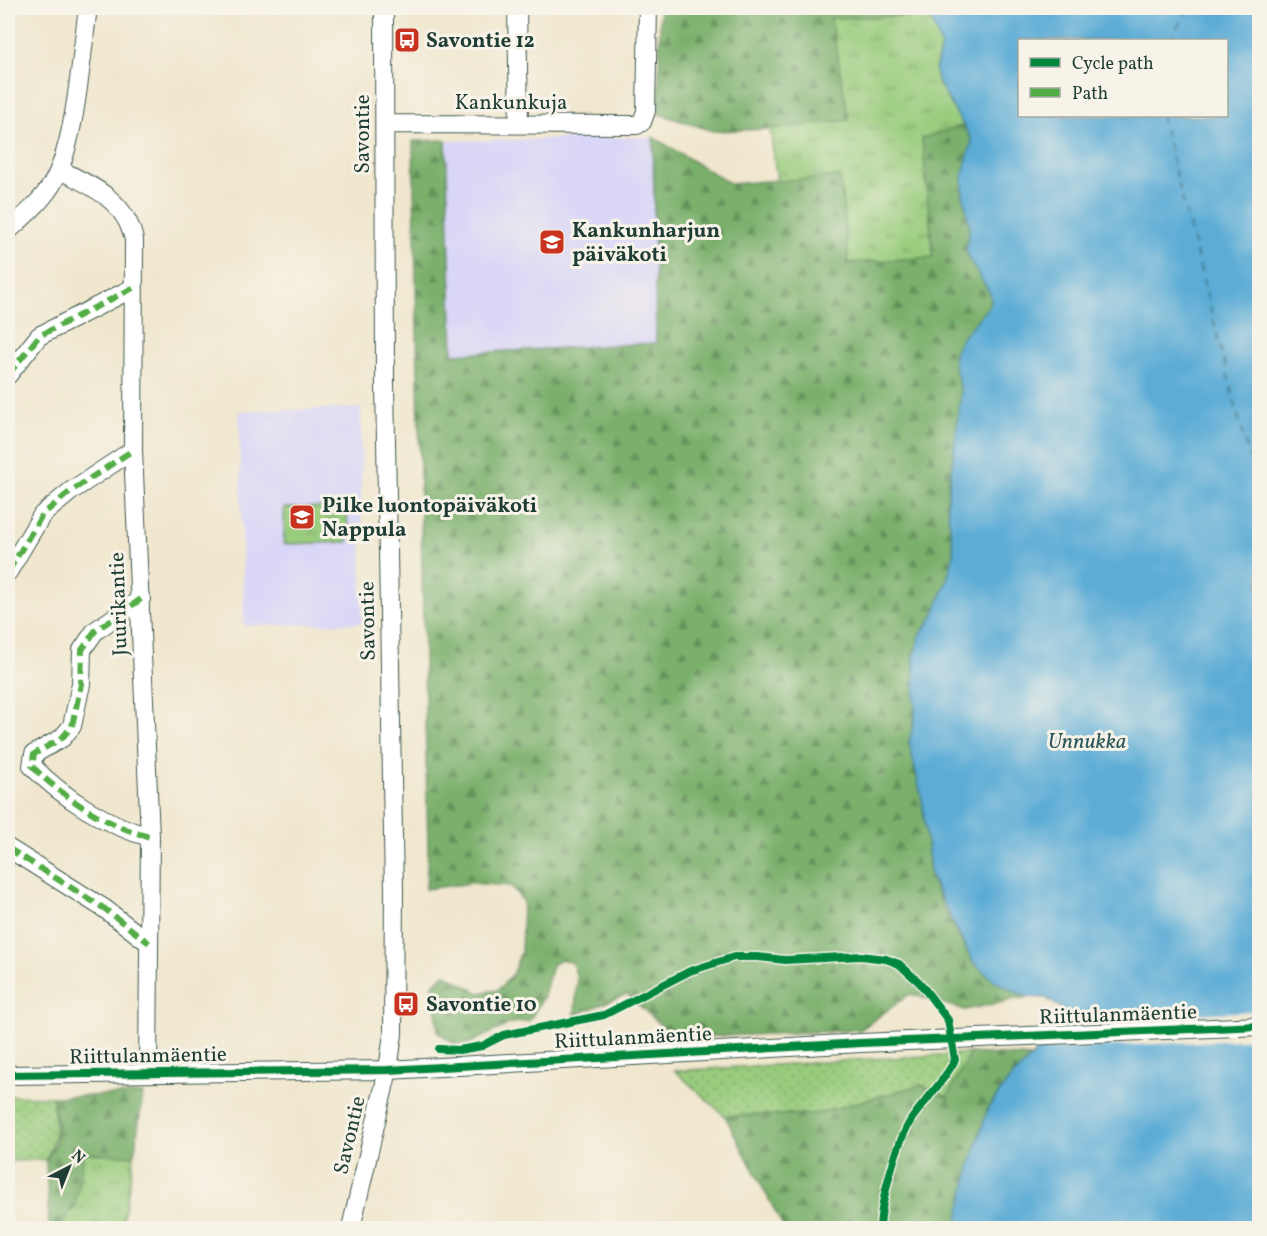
<svg xmlns="http://www.w3.org/2000/svg" width="1267" height="1236" viewBox="0 0 1267 1236" font-family="Vollkorn,serif">
  <defs>
    <pattern id="grass-dots" width="8" height="8" patternUnits="userSpaceOnUse" patternTransform="scale(1.5)"><rect width="8" height="8" fill="#99cc7d"/><path d="M2 2h.1M6 6h.1" fill="none" stroke="#7ca767" stroke-width="1.8" stroke-linecap="round"/></pattern>
    <pattern id="forest-firs" width="22" height="20" patternUnits="userSpaceOnUse" patternTransform="scale(1.5)"><rect width="22" height="20" fill="#7ab06c"/><path d="M5 1l3.5 6h-7zM16 11l3.5 6h-7z" fill="#63905a"/></pattern>
    <pattern id="park-tufts" width="24" height="20" patternUnits="userSpaceOnUse" patternTransform="scale(1.5)"><rect width="24" height="20" fill="#99cc7d"/><path d="M3 7l-1-3M5 7V3M7 7l1-3M15 17l-1-3M17 17v-4M19 17l1-3" fill="none" stroke="#7ca767"/></pattern>
  </defs>
  <rect width="100%" height="100%" fill="#f7f3e8"/>
  <filter id="ink" filterUnits="userSpaceOnUse"><feTurbulence type="fractalNoise" baseFrequency=".0167" numOctaves="2"/><feDisplacementMap in="SourceGraphic" scale="12" xChannelSelector="R" yChannelSelector="G"/><feConvolveMatrix kernelMatrix="1 2 1 2 8 2 1 2 1" color-interpolation-filters="sRGB"/></filter>
  <filter id="wash" filterUnits="userSpaceOnUse"><feTurbulence type="fractalNoise" baseFrequency=".008" numOctaves="4" result="noise"/><feDisplacementMap in="SourceGraphic" scale="24" xChannelSelector="R" yChannelSelector="G"/><feGaussianBlur stdDeviation="1.35" result="paint"/><feColorMatrix in="noise" values="0 0 0 0 0 0 0 0 0 0 0 0 0 0 0 0 0 1.4 0 .05"/><feComposite in="paint" operator="in"/></filter>
  <g filter="url(#wash)">
    <rect width="100%" height="100%" fill="#f0e7ce"/>
    <path fill="#d9d6f7" d="M653,137L656,343L452,354L446,141Z
      M361,408L362,623L244,626L239,411Z"/>
    <path fill="url(#grass-dots)" stroke="#5c8458" stroke-width="1.5" d="M970,1053L948,1097L921,1085L815,1114L725,1116L675,1071Z
      M8,1096L52,1097C56,1121 58,1137 46,1160L8,1161Z"/>
    <path fill="url(#forest-firs)" stroke="#4c7650" stroke-width="1.5" d="M660,8H927L931,16L831,18L849,120L770,129L713,131L659,114Z
      M964,125L972,140L963,194L970,227L966,249L991,295V304L954,360L960,379L961,394L955,455L948,482L954,554L946,584L932,618L920,635L914,658L915,718L909,742L922,799L931,878L943,907L973,962L996,982L1027,997L965,1010L910,994L860,1030L675,1038L627,994L575,1015L577,977L572,963L561,959L552,965L544,996L529,1021L511,1023L470,1043L454,1044L438,1032L433,984L445,974L479,993L498,990L512,975L521,952L523,901L511,886L471,883L426,889L428,851L413,141L446,140L453,354L656,343L653,137L731,184L840,175L849,263L933,257L922,138Z
      M970,1053L1032,1057L1009,1080L988,1108L956,1228H784L725,1116L815,1114L921,1085L947,1097Z
      M143,1094L134,1156L85,1154L75,1207L57,1228H49L46,1160L55,1144L57,1125L52,1097Z"/>
    <path fill="url(#park-tufts)" stroke="#5c8458" stroke-width="1.5" d="M931,16L941,46L935,71L938,82L964,125L922,138L933,257L849,263L840,176L777,181L770,129L849,120L831,18Z
      M347,507L348,542L284,544V508Z
      M84,1153L134,1156L122,1228H57L75,1207Z"/>
    <path fill="#5bacd6" stroke="#3d7485" stroke-width="1.5" fill-rule="evenodd" d="M927,8H1259V1228H956L971,1163L988,1108L1009,1080L1032,1057L1063,1009L1046,998L1027,997L996,982L973,962L931,878L922,799L909,742L915,718L914,658L920,635L932,618L946,584L954,554L947,504L961,394C960,382 956,373 954,362C951,341 981,320 991,303V295L970,261L966,249L970,227L963,194V174L972,140L938,82L935,71L941,46ZM1020,40H1226V116H1020Z"/>
    <path fill="#f0e7ce" d="M1259,1011V1039L1033,1050L1052,1021Z"/>
    <g fill="none" stroke-linecap="round" stroke-linejoin="round">
      <path stroke="#2e595c" stroke-width="1.5" stroke-dasharray="8 6" stroke-linecap="butt" d="M1170,40L1188,8
        M1161,116L1260,501"/>
    </g>
  </g>
  <g filter="url(#ink)">
    <g fill="none" stroke-linecap="round" stroke-linejoin="round">
      <g stroke="#3e564b" stroke-width="20">
        <path id="minor" d="M517,8L519,124
          M385,124L637,125L642,122L646,111L648,8
          M60,170C93,186 126,201 134,240L133,450L150,837L148,1072
          M8,231C23,217 41,202 52,184C76,145 81,55 88,8
          M8,375L39,336L133,288
          M8,572L42,515L71,491L133,450
          M141,599L95,631L82,650L81,684L72,726L62,738L34,754L32,766C62,797 107,826 150,837
          M8,848L105,909L149,943
          M8,1075L388,1070L861,1043L1260,1026
          M351,1228L388,1070L393,1034L394,891L385,385L384,8"/>
      </g>
      <use href="#minor" stroke="#fff" stroke-width="18"/>
      <path stroke="#52ad45" stroke-width="6" stroke-dasharray="12 6" stroke-linecap="butt" d="M8,375L39,336L133,288
        M8,572L42,515L71,491L133,450
        M141,599L95,631L82,650L81,684L72,726L62,738L34,754L32,766C62,797 107,826 150,837
        M8,848L105,909L149,943"/>
      <g stroke="#f7f3e8" stroke-width="11">
        <path id="cycleway" d="M439,1049L459,1050L482,1046L504,1035L604,1015L690,971L734,957H758L785,960L861,956L886,959L899,964L920,983L948,1020L955,1060C944,1081 927,1098 913,1117C897,1140 881,1200 880,1228
          M8,1075L388,1070L861,1043L1260,1026"/>
      </g>
      <use href="#cycleway" stroke="#00873e" stroke-width="8"/>
    </g>
  </g>
  <defs>
    <g id="bus-square" transform="scale(1.35)"><rect x="-9" y="-9" width="18" height="18" rx="4" fill="#c8321e" stroke="#f7f3e8"/><path d="M-5-6H5V4H4V6H2V4H-2V6H-4V4H-5ZM-3.5-4V0h7V-4ZM-3.5 1.2v1.5H-2V1.2ZM2 1.2v1.5H3.5V1.2Z" fill="#fff"/></g>
    <g id="school-square" transform="scale(1.35)"><rect x="-9" y="-9" width="18" height="18" rx="4" fill="#c8321e" stroke="#f7f3e8"/><path d="M0-5L7-2L0 1L-7-2ZM-4 1L0 2.5L4 1V4Q0 6-4 4Z" fill="#fff"/></g>
  </defs>
  <g fill-rule="evenodd">
    <use href="#bus-square" x="407" y="40"/>
    <use href="#school-square" x="552" y="242"/>
    <use href="#school-square" x="302" y="517"/>
    <use href="#bus-square" x="406" y="1004"/>
  </g>
  <g text-anchor="middle" stroke-width="6" stroke-linejoin="round" paint-order="stroke">
    <g font-size="21" font-weight="bold" fill="#1f3d34" stroke="#f7f3e8" text-anchor="start">
      <text x="426" y="47">Savontie 12</text>
      <text x="572" y="237">Kankunharjun<tspan x="572" dy="24">päiväkoti</tspan></text>
      <text x="322" y="512">Pilke luontopäiväkoti<tspan x="322" dy="24">Nappula</tspan></text>
      <text x="426" y="1011">Savontie 10</text>
    </g>
    <g font-size="21" fill="#1f3d34" stroke="#f7f3e8">
      <text x="511" y="109">Kankunkuja</text>
      <text transform="translate(362 134) rotate(-90)" y="7">Savontie</text>
      <text transform="translate(118 604) rotate(-92)" y="7">Juurikantie</text>
      <text transform="translate(367 621) rotate(-91)" y="7">Savontie</text>
      <text transform="translate(1118 1014) rotate(-2)" y="7">Riittulanmäentie</text>
      <text transform="translate(633 1037) rotate(-3)" y="7">Riittulanmäentie</text>
      <text transform="translate(148 1055) rotate(-1)" y="7">Riittulanmäentie</text>
      <text transform="translate(349 1135) rotate(-77)" y="7">Savontie</text>
    </g>
    <g font-size="22" font-style="italic" fill="#2e595c" stroke="#f7f3e8">
      <text x="1087" y="748">Unnukka</text>
    </g>
  </g>
  <rect width="1267" height="1236" fill="none" stroke="#f7f3e8" stroke-width="30"/>
  <rect x="1018" y="39" width="210" height="78" fill="#f7f3e8" stroke="#a1aaa0" stroke-width="1.5"/>
  <rect x="1030" y="58" width="30" height="9" fill="#00873e" stroke="#a1aaa0" stroke-width="1.5"/>
  <text x="1072" y="69" font-size="18" fill="#1f3d34">Cycle path</text>
  <rect x="1030" y="88" width="30" height="9" fill="#52ad45" stroke="#a1aaa0" stroke-width="1.5"/>
  <text x="1072" y="99" font-size="18" fill="#1f3d34">Path</text>
  <g transform="translate(69 1167) rotate(42)" stroke="#f7f3e8" stroke-width="4.5" paint-order="stroke">
  <path d="M0-4.5L10 22L0 15L-10 22Z" fill="#1f3d34"/>
  <text y="-9" font-size="16" font-weight="bold" text-anchor="middle" fill="#1f3d34">N</text>
  </g>
</svg>
